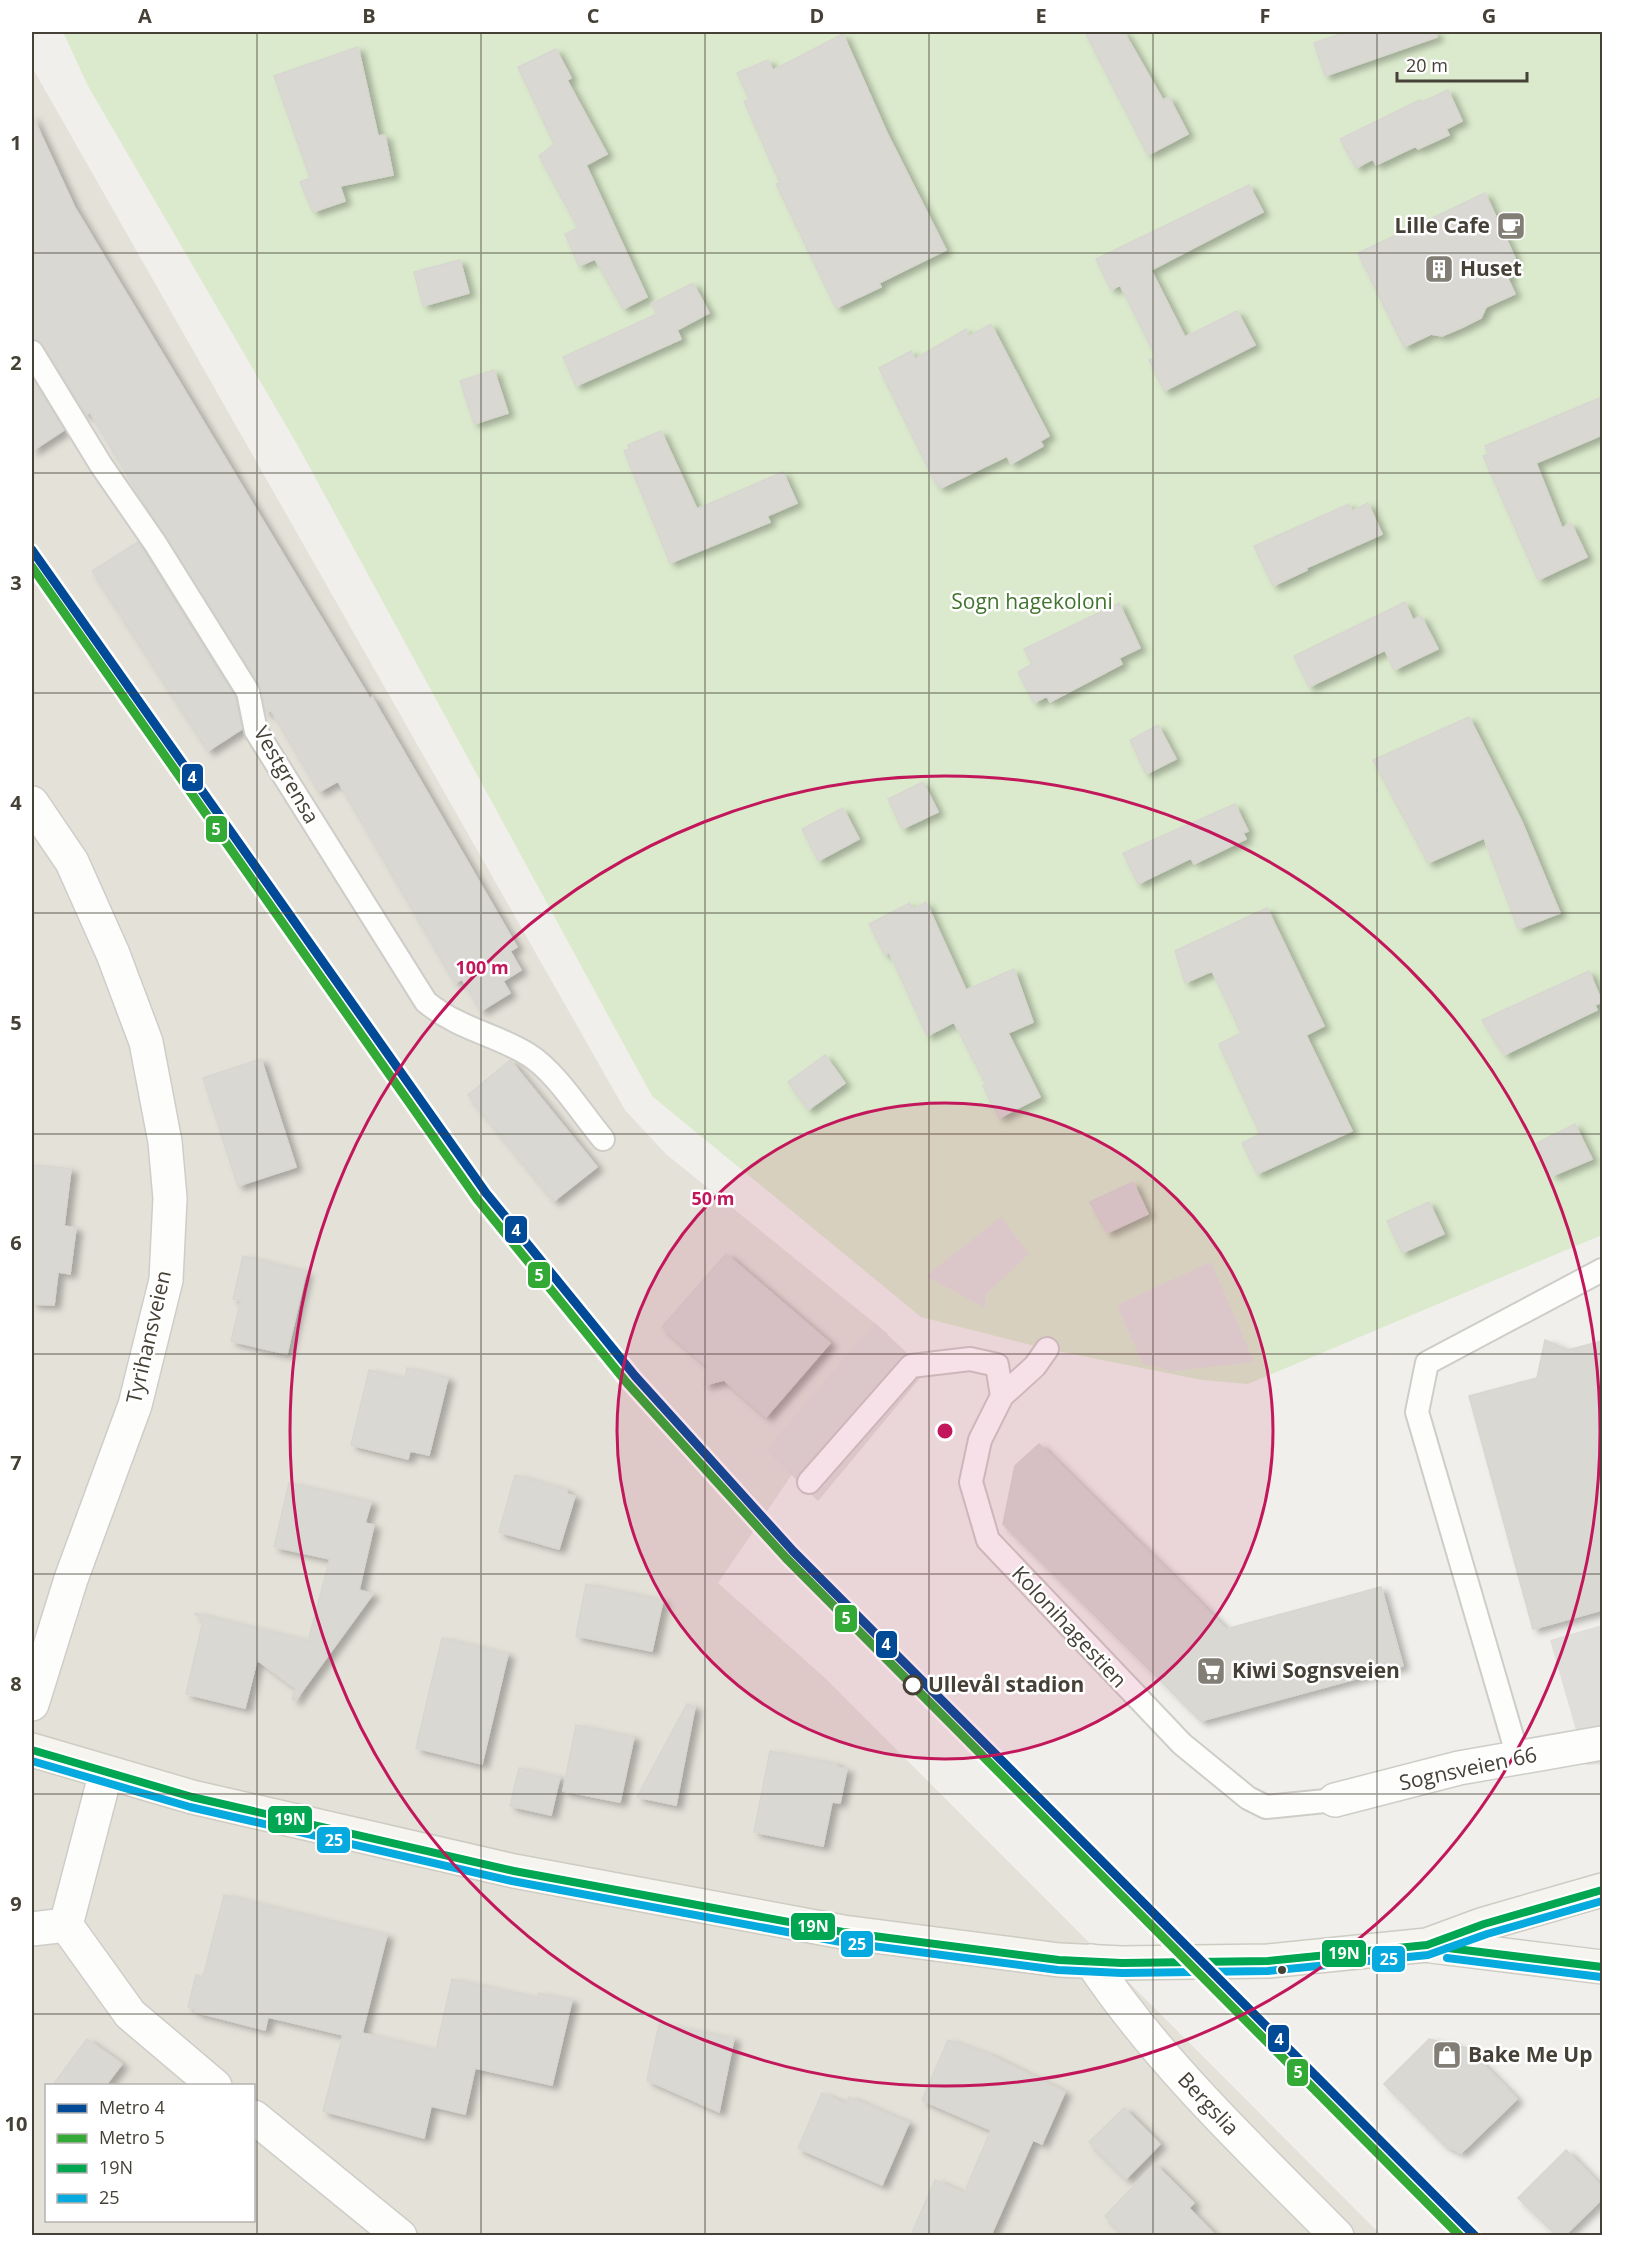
<svg xmlns="http://www.w3.org/2000/svg" width="1634" height="2267" viewBox="0 0 1634 2267" font-family="'Open Sans',sans-serif">
  <defs>
    <filter id="shadow"><feDropShadow dx="6" dy="4" stdDeviation="3" flood-color="#0004"/></filter>
  </defs>
  <rect width="100%" height="100%" fill="#f0efeb"/>
  <path fill="#e3e1d8" fill-rule="evenodd" d="M32,67L625,1110L666,1154L888,1334L718,1583L824,1677L1381,2235H32ZM46,2086H254V2220H46Z"/>
  <path fill="#dbeacc" d="M63,32H1602V1235L1248,1384L1202,1380L1047,1349L921,1317L652,1096L298,446L88,86Z"/>
  <path fill="#dfdeda" d="M1001,1217L1029,1254L985,1295V1308L926,1276Z
    M1211,1262L1254,1362L1172,1371L1143,1364L1117,1305Z
    M875,1323L926,1371L818,1501L766,1450Z
    M1602,1625V1764L1586,1765L1550,1640Z"/>
  <path fill="#dad8d3" stroke="#d8d6d0" stroke-width="1.5" filter="url(#shadow)" d="M1085,32H1124L1163,100L1169,97L1188,134L1148,155Z
    M1346,32H1436L1437,37L1325,76L1314,43Z
    M843,34L887,133L946,250L879,283L881,287L836,308L776,184L780,183L744,101L749,99L737,73L768,60L773,70Z
    M358,47L378,136L385,135L393,175L340,186L345,201L313,212L300,182L310,178L274,76Z
    M556,49L571,78L567,80L607,154L586,165L647,297L623,309L595,259L579,266L565,234L578,228L539,156L554,144L518,67Z
    M1448,90L1462,121L1446,129L1449,135L1418,149L1416,146L1376,165L1373,159L1356,168L1340,139L1420,100L1422,102Z
    M32,115L75,208L370,699L372,697L517,947L510,951L521,970L503,981L510,993L481,1011L462,979L455,983L338,781L319,792L271,710L266,713L259,685L144,503L90,412L86,415L43,345L32,339Z
    M1249,185L1263,212L1151,270L1185,337L1237,311L1255,345L1164,391L1149,360L1156,357L1120,285L1111,290L1096,259Z
    M1485,193L1515,258L1508,279L1515,294L1486,307L1481,318L1463,327L1442,336L1431,334L1404,347L1358,253Z
    M460,260L469,293L423,306L414,272Z
    M693,283L709,313L677,330L681,339L576,386L563,357L657,314L651,304Z
    M991,324L1049,436L1040,441L1043,446L1011,464L1007,456L941,488L940,485L937,486L879,368L911,351L915,359L966,329L969,336Z
    M494,370L508,413L474,424L460,381Z
    M32,377L64,430L32,451Z
    M1602,397V435L1536,463L1562,528L1571,523L1587,557L1538,580L1483,456L1488,454L1485,446Z
    M661,431L697,509L783,472L797,503L767,516L770,522L670,563L624,451L629,449L628,445Z
    M1368,503L1382,534L1306,568L1307,570L1273,586L1254,546L1349,504L1352,511Z
    M138,542L235,697L242,729L208,751L92,571Z
    M1405,602L1413,620L1421,616L1438,649L1394,670L1385,650L1309,687L1294,656Z
    M1119,603L1140,648L1119,658L1122,664L1050,702L1047,696L1034,703L1018,672L1032,664L1024,649Z
    M1469,717L1522,822L1560,913L1518,929L1484,838L1428,863L1373,760Z
    M1158,725L1176,759L1146,774L1130,740Z
    M923,782L938,812L902,829L888,799Z
    M1235,804L1248,831L1243,833L1246,839L1194,864L1191,858L1138,884L1123,853Z
    M843,808L859,839L818,861L802,829Z
    M926,902L966,990L1014,969L1033,1022L1008,1033L1040,1097L999,1118L983,1086L986,1085L954,1022L927,1036L889,952L885,955L869,924L910,903L913,909Z
    M1267,908L1324,1026L1306,1035L1352,1131L1257,1174L1242,1143L1260,1134L1219,1044L1241,1033L1212,971L1185,983L1175,951Z
    M1589,971L1602,1002L1595,1005L1597,1010L1504,1055L1482,1020Z
    M825,1055L845,1083L808,1110L788,1082Z
    M261,1059L296,1167L238,1186L203,1078Z
    M510,1060L597,1167L554,1201L468,1095Z
    M1575,1124L1592,1159L1552,1176L1537,1143Z
    M32,1165L71,1169L64,1226L76,1228L70,1274L58,1272L54,1305L32,1304Z
    M1133,1182L1148,1214L1107,1233L1090,1202Z
    M1429,1202L1444,1234L1402,1253L1387,1221Z
    M726,1254L830,1343L766,1417L724,1380L704,1385L707,1366L662,1327Z
    M243,1256L306,1272L287,1354L231,1341L241,1300L233,1299Z
    M1545,1340L1568,1350L1602,1341V1610L1533,1629L1469,1396L1537,1378Z
    M407,1368L448,1378L429,1455L410,1451L408,1459L351,1445L369,1370L405,1379Z
    M1039,1444L1226,1629L1381,1587L1403,1666L1201,1721L1003,1524L1015,1466Z
    M515,1475L567,1490V1494L575,1496L559,1549L499,1532Z
    M289,1483L371,1502L365,1523L374,1525L359,1590L373,1594L295,1701L292,1699L295,1688L257,1660L245,1708L186,1694L203,1621L194,1613L308,1641L330,1559L274,1547Z
    M586,1584L663,1600L652,1651L576,1636Z
    M442,1638L508,1654L482,1764L416,1748Z
    M687,1704L695,1707L676,1805L637,1797Z
    M576,1725L634,1737L620,1802L563,1791Z
    M770,1751L837,1764L836,1767L847,1769L840,1803L832,1802L823,1846L754,1832Z
    M519,1768L560,1777L551,1815L510,1806Z
    M224,1895L387,1935L362,2033L436,2050L452,1979L537,1998L539,1993L572,2000L552,2085L475,2068L465,2114L431,2106L424,2138L323,2111L343,2035L268,2017L265,2030L195,2012L196,2009L188,2007L196,1975L203,1977Z
    M659,2024L734,2038L719,2112L647,2080Z
    M87,2039L122,2064L106,2085H53Z
    M1429,2039L1467,2048L1517,2099L1461,2153L1444,2145L1384,2084Z
    M948,2040L990,2055L1065,2092L1042,2144L1033,2140L991,2235H911L935,2180L964,2193L991,2130L922,2100Z
    M822,2093L846,2104L849,2097L909,2123L882,2185L798,2148Z
    M1124,2108L1160,2144L1126,2179L1089,2142Z
    M1566,2150L1602,2187V2199L1565,2235H1556L1518,2198Z
    M1155,2164L1194,2203L1189,2208L1215,2235H1125L1105,2216Z"/>
  <g fill="none" stroke-linecap="round" stroke-linejoin="round">
    <g stroke="#cecdc8" stroke-width="26">
      <path id="lane" d="M32,352L101,465L155,543L248,692L256,731L426,1002C462,1031 494,1033 529,1055C556,1072 582,1114 603,1139
        M1047,1349L1035,1366L1002,1396L980,1440L971,1482L988,1540L1182,1744L1248,1798L1266,1807L1335,1800
        M809,1482L911,1366L970,1359L997,1365L1002,1396
        M1518,1757L1417,1412L1427,1363L1602,1270"/>
    </g>
    <g stroke="#cecdc8" stroke-width="36">
      <path id="street" d="M32,803L72,862L113,954L146,1042L165,1142L170,1198L166,1280L135,1405L71,1579L32,1704
        M106,1772L66,1925L130,2014L215,2086
        M1335,1800L1459,1768L1602,1743
        M32,1929L66,1925
        M1091,1961C1160,2064 1250,2148 1337,2236
        M254,2117L400,2236"/>
    </g>
    <g stroke="#ceccc2" stroke-width="36">
      <path id="secondary" d="M32,1750L192,1797L514,1871L843,1932L1059,1960L1122,1963L1268,1961L1427,1945L1484,1924L1602,1890
        M1431,1946L1602,1967"/>
    </g>
    <use href="#lane" stroke="#fdfdfc" stroke-width="22"/>
    <use href="#street" stroke="#fdfdfc" stroke-width="33"/>
    <use href="#secondary" stroke="#f5f4ef" stroke-width="33"/>
    <g stroke="#fff" stroke-width="12">
      <path id="bus-1" d="M32,1750L192,1797L514,1871L843,1932L1059,1960L1122,1963L1268,1961L1427,1945L1484,1924L1602,1890
        M1448,1948L1602,1967"/>
    </g>
    <g stroke="#fff" stroke-width="12">
      <path id="bus-2" d="M32,1761L190,1807L512,1881L841,1942L1058,1970L1122,1973L1268,1971L1428,1955L1487,1934L1602,1901
        M1447,1958L1601,1977"/>
    </g>
    <use href="#bus-1" stroke="#00a651" stroke-width="8"/>
    <use href="#bus-2" stroke="#07aade" stroke-width="8"/>
    <g stroke="#fff" stroke-width="14">
      <path id="metro-1" d="M32,550L486,1193L635,1376L793,1551L1475,2236"/>
    </g>
    <g stroke="#fff" stroke-width="14">
      <path id="metro-2" d="M32,567L477,1199L627,1383L786,1558L1460,2236"/>
    </g>
    <use href="#metro-1" stroke="#004a98" stroke-width="9"/>
    <use href="#metro-2" stroke="#32aa35" stroke-width="9"/>
  </g>
  <path fill="none" stroke="#464137" stroke-width="1.5" stroke-opacity="0.55" d="M257,32V2236M481,32V2236M705,32V2236M929,32V2236M1153,32V2236M1377,32V2236M32,253H1602M32,473H1602M32,693H1602M32,913H1602M32,1134H1602M32,1354H1602M32,1574H1602M32,1794H1602M32,2014H1602"/>
  <circle cx="945" cy="1431" r="328" fill="#c2185b" fill-opacity=".12"/>
  <g fill="none" stroke="#c2185b" stroke-width="3">
    <circle cx="945" cy="1431" r="328"/>
    <circle cx="945" cy="1431" r="655"/>
  </g>
  <defs>
    <g id="cafe-square" transform="scale(1.5)"><rect x="-9" y="-9" width="18" height="18" rx="4" fill="#827e76" stroke="#fff"/><path d="M-5.5-4.5H6V0H3Q3 3.5 0 3.5H-2.5Q-5.5 3.5-5.5 0ZM3-3.2v2h1.7v-2ZM-6 4.5H4V6H-6Z" fill="#fff"/></g>
    <g id="building-square" transform="scale(1.5)"><rect x="-9" y="-9" width="18" height="18" rx="4" fill="#827e76" stroke="#fff"/><path d="M-4-6H4V6H1V3H-1V6H-4ZM-2.5-4.3h1.7v1.8h-1.7ZM.8-4.3h1.7v1.8H.8ZM-2.5-1h1.7V.8h-1.7ZM.8-1h1.7V.8H.8Z" fill="#fff"/></g>
    <g id="supermarket-square" transform="scale(1.5)"><rect x="-9" y="-9" width="18" height="18" rx="4" fill="#827e76" stroke="#fff"/><path d="M-6-5.5h2.5l.6 2H6L4.5 2H-2.5L-4.4-4H-6ZM-1.5 3.2a1.3 1.3 0 1 0 .1 0ZM3 3.2a1.3 1.3 0 1 0 .1 0Z" fill="#fff"/></g>
    <g id="shop-square" transform="scale(1.5)"><rect x="-9" y="-9" width="18" height="18" rx="4" fill="#827e76" stroke="#fff"/><path d="M-5-2.5h2.3a2.7 3.5 0 0 1 5.4 0H5L5.5 6h-11ZM-1.5-2.5h3a1.5 2.3 0 0 0-3 0Z" fill="#fff"/></g>
  </defs>
  <g fill-rule="evenodd">
    <use href="#cafe-square" x="1511" y="226"/>
    <use href="#building-square" x="1439" y="269"/>
    <use href="#supermarket-square" x="1211" y="1671"/>
    <use href="#shop-square" x="1447" y="2055"/>
  </g>
  <circle fill="#fff" stroke="#464137" stroke-width="3" cx="913" cy="1685" r="9"/>
  <circle fill="#464137" stroke="#fff" stroke-width="2" cx="1282" cy="1970" r="5"/>
  <g text-anchor="middle" stroke-width="5" stroke-linejoin="round" paint-order="stroke">
    <g font-size="21" font-weight="bold" fill="#464137" stroke="#fff" text-anchor="start">
      <text x="1490" y="233" text-anchor="end">Lille Cafe</text>
      <text x="1460" y="276">Huset</text>
      <text x="1232" y="1678">Kiwi Sognsveien</text>
      <text x="1468" y="2062">Bake Me Up</text>
    </g>
    <g font-size="21" fill="#42742d" stroke="#fff">
      <text x="1032" y="609">Sogn hagekoloni</text>
    </g>
    <g font-size="21" fill="#464137" stroke="#fff">
      <text transform="translate(286 775) rotate(60)" y="7">Vestgrensa</text>
      <text transform="translate(149 1337) rotate(-77)" y="7">Tyrihansveien</text>
      <text transform="translate(1069 1627) rotate(47)" y="7">Kolonihagestien</text>
      <text transform="translate(1468 1769) rotate(-12)" y="7">Sognsveien 66</text>
      <text transform="translate(1208 2104) rotate(47)" y="7">Bergslia</text>
    </g>
    <g font-size="21" font-weight="bold" fill="#464137" stroke="#fff" text-anchor="start">
      <text x="928" y="1692">Ullevål stadion</text>
    </g>
  </g>
  <circle cx="945" cy="1431" r="9" fill="#c2185b" stroke="#fff" stroke-width="3"/>
  <g font-size="18" text-anchor="middle" font-weight="bold" fill="#c2185b" stroke="#fff" stroke-width="5" stroke-linejoin="round" paint-order="stroke">
    <text x="482" y="974">100 m</text>
    <text x="713" y="1205">50 m</text>
  </g>
  <g stroke="#fff" stroke-width="2">
    <rect x="181" y="763" width="23" height="29" rx="6" fill="#004a98"/>
    <rect x="205" y="815" width="23" height="28" rx="6" fill="#32aa35"/>
    <rect x="504" y="1215" width="24" height="29" rx="6" fill="#004a98"/>
    <rect x="527" y="1261" width="24" height="28" rx="6" fill="#32aa35"/>
    <rect x="834" y="1604" width="24" height="29" rx="6" fill="#32aa35"/>
    <rect x="875" y="1630" width="23" height="29" rx="6" fill="#004a98"/>
    <rect x="267" y="1805" width="46" height="29" rx="6" fill="#00a651"/>
    <rect x="316" y="1826" width="35" height="28" rx="6" fill="#07aade"/>
    <rect x="790" y="1912" width="46" height="29" rx="6" fill="#00a651"/>
    <rect x="840" y="1930" width="34" height="28" rx="6" fill="#07aade"/>
    <rect x="1321" y="1939" width="46" height="29" rx="6" fill="#00a651"/>
    <rect x="1371" y="1945" width="35" height="28" rx="6" fill="#07aade"/>
    <rect x="1267" y="2024" width="23" height="29" rx="6" fill="#004a98"/>
    <rect x="1286" y="2058" width="23" height="29" rx="6" fill="#32aa35"/>
  </g>
  <g font-size="16" text-anchor="middle" font-weight="bold" fill="#fff">
    <text x="192" y="783">4</text>
    <text x="216" y="835">5</text>
    <text x="516" y="1236">4</text>
    <text x="539" y="1281">5</text>
    <text x="846" y="1624">5</text>
    <text x="886" y="1650">4</text>
    <text x="290" y="1825">19N</text>
    <text x="334" y="1846">25</text>
    <text x="813" y="1932">19N</text>
    <text x="857" y="1950">25</text>
    <text x="1344" y="1959">19N</text>
    <text x="1389" y="1965">25</text>
    <text x="1279" y="2045">4</text>
    <text x="1298" y="2078">5</text>
  </g>
  <rect width="1634" height="2267" fill="none" stroke="#ffffff" stroke-width="66"/>
  <rect x="45" y="2084" width="210" height="138" fill="#ffffff" stroke="#b5b3af" stroke-width="1.5"/>
  <rect x="57" y="2104" width="30" height="9" fill="#004a98" stroke="#b5b3af" stroke-width="1.5"/>
  <text x="99" y="2114" font-size="18" fill="#464137">Metro 4</text>
  <rect x="57" y="2134" width="30" height="9" fill="#32aa35" stroke="#b5b3af" stroke-width="1.5"/>
  <text x="99" y="2144" font-size="18" fill="#464137">Metro 5</text>
  <rect x="57" y="2164" width="30" height="9" fill="#00a651" stroke="#b5b3af" stroke-width="1.5"/>
  <text x="99" y="2174" font-size="18" fill="#464137">19N</text>
  <rect x="57" y="2194" width="30" height="9" fill="#07aade" stroke="#b5b3af" stroke-width="1.5"/>
  <text x="99" y="2204" font-size="18" fill="#464137">25</text>
  <path d="M1397 72v9h130v-9" fill="none" stroke="#464137" stroke-width="3"/>
  <text x="1406" y="72" font-size="18" fill="#464137" stroke="#ffffff" stroke-width="4.5" paint-order="stroke">20 m</text>
  <rect x="33" y="33" width="1568" height="2201" fill="none" stroke="#464137" stroke-width="2"/>
  <g font-size="20" text-anchor="middle" font-weight="bold" fill="#464137">
    <text x="145" y="23">A</text>
    <text x="369" y="23">B</text>
    <text x="593" y="23">C</text>
    <text x="817" y="23">D</text>
    <text x="1041" y="23">E</text>
    <text x="1265" y="23">F</text>
    <text x="1489" y="23">G</text>
    <text x="16" y="150">1</text>
    <text x="16" y="370">2</text>
    <text x="16" y="590">3</text>
    <text x="16" y="810">4</text>
    <text x="16" y="1030">5</text>
    <text x="16" y="1250">6</text>
    <text x="16" y="1470">7</text>
    <text x="16" y="1691">8</text>
    <text x="16" y="1911">9</text>
    <text x="16" y="2131">10</text>
  </g>
</svg>
